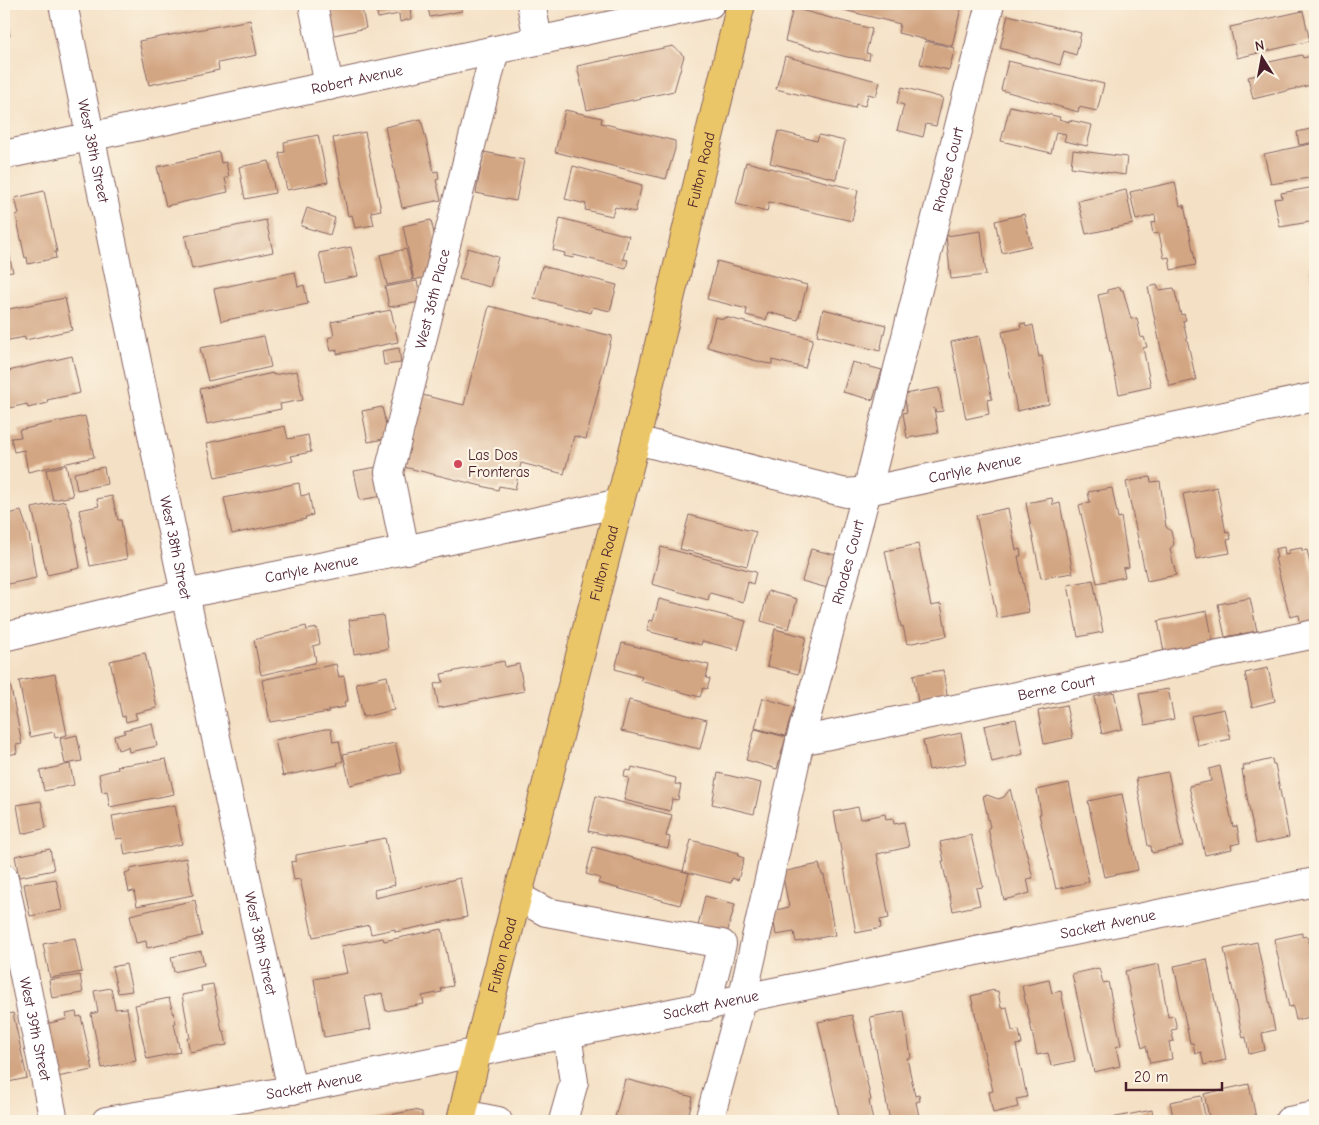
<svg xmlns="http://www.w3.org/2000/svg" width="1319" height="1125" viewBox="0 0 1319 1125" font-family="'Comic Neue',sans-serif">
  <rect width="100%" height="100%" fill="#fcf5e5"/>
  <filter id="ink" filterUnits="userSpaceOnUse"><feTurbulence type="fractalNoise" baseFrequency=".02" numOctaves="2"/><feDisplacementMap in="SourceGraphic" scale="10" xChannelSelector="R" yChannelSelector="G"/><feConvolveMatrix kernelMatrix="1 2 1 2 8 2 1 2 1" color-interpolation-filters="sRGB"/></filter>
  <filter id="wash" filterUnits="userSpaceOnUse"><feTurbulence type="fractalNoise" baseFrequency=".0096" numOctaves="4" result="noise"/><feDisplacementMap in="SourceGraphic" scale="20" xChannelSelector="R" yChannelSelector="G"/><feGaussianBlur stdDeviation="1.12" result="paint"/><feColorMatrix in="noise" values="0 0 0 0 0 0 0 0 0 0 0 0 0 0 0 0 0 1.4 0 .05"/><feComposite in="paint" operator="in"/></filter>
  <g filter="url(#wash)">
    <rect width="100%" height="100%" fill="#f4e0c4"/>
    <g id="blocks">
      <path fill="#d3a683" d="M323,4H361L366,28L330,36Z
        M375,4H410L411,19L400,22L399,14L378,18Z
        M427,4H461L462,11L430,17Z
        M820,4H962L952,46L898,33L900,24Z
        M4,7L10,36L4,38Z
        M793,8L872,29L866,53L870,54L869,60L847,57L785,41Z
        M1303,11L1310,41L1237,58L1230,27Z
        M1008,15L1081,33L1076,55L1064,51L1060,65L1000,48Z
        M250,20L257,55L218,63L219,70L149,85L139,41Z
        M925,41L955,48L949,70L920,64Z
        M673,46L684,56L674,91L587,110L577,66Z
        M1302,55L1303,58L1311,56L1315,84L1253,99L1248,77L1262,74L1260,64Z
        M785,56L880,82L876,96L868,94L865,106L856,104L855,108L776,89Z
        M1008,61L1104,84L1097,111L1079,107L1078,112L1001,90Z
        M902,87L943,98L936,126L926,124L923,137L897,130L904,105L897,103Z
        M1010,106L1060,117L1059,119L1069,122V120L1092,125L1087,146L1064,141L1066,134L1056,132L1051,153L1001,141Z
        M565,110L602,118L601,123L675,141V149L666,179L555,152Z
        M421,119L434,172L438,171L439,179L436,180L441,200L402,208L385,127Z
        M1315,128V142L1299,145L1297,132Z
        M778,131L817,141L819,135L845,141L836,179L770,163Z
        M365,132L381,210L371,212L374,225L355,228L352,215L348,216L333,138Z
        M318,135L328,182L287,190L279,153L285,152L284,142Z
        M1315,143V177L1271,184L1264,154Z
        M1073,150L1127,157L1125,175L1071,167Z
        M219,152L221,163L226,162L229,177L225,178L228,192L166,206L157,167Z
        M484,152L524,160L516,201L476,193Z
        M269,161L275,193L245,199L239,167Z
        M746,162L858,190L852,221L769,202L767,212L736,204Z
        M573,166L642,185L635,212L615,207L612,216L585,210L586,204L565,199Z
        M1175,182L1180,206L1184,205L1196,265L1171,270L1169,257L1164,258L1159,233L1153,234L1151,223L1156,222L1155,215L1136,220L1130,192Z
        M1315,187V221L1280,227L1274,199L1282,198L1281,193Z
        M1126,190L1133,224L1086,234L1078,201Z
        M44,191L57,252H55L56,258L28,264L27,257L25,258L16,215L19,214L15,198Z
        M307,208L335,218L330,235L301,226Z
        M1024,214L1031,246L1002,253L995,221Z
        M560,218L629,236L623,259L628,260L626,268L574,255L573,258L564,256L565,253L553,250Z
        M266,220L273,252L192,269L185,236Z
        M431,220L438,253L430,276L414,280L403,226Z
        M981,231L986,275L951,279L946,236Z
        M4,232L13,272L4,273Z
        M351,247L358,276L325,283L319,253Z
        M468,248L498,257L490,287L459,279Z
        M406,249L413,280L387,285L380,255Z
        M717,261L807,285L798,320L768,312L766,320L746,315L747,309L707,299Z
        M542,266L617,285L610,311L593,307L591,313L534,298Z
        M1315,268V292H1314L1310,269Z
        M295,272L298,287L304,285L308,304L221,321L214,289Z
        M417,281L421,302L389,307L385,287Z
        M1157,285L1159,290L1174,288L1181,315L1184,314L1186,320L1183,321L1196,380L1170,386L1167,378L1148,287Z
        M1120,287L1121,290H1123L1131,319L1137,318L1141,338L1144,337L1147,347L1143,348L1151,387L1119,394L1098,295L1107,293V290Z
        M65,298L72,330L25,340V337L4,341V310Z
        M489,306L612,336L586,439L574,436L564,474L521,463L515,489L499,486L498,490L404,467L422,395L464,405Z
        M823,309L886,325L880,351L817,335Z
        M391,310L398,342L337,354V350L331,351L328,338L334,336L331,322Z
        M715,317L724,319L725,317L813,339L805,368L772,360V364L764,363L707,347Z
        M1025,323L1026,327L1033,325L1039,357L1042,356L1049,404L1017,411L1002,332L1021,328L1020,324Z
        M264,336L271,367L208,381L200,348Z
        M979,336L992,399L987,400L989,414L966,419L951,342Z
        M399,348L401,363L384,365L382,351Z
        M72,356L80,393L47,400L48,403L28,408L27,404L9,408L4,384V372Z
        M852,362L882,370L873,400L843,392Z
        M297,371L303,400L280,404L281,409L207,424L200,389L273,373V375Z
        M939,388L943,411L936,412L934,408L938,433L907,438L903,413L907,412L904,394Z
        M382,407L389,438L368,442L362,411Z
        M85,416L94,457L28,472L24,450L14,452L11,438L21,437L19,430Z
        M285,426L288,439L308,435L311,452L291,456L293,461L215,478L207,443Z
        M66,465L73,496L53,500L46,470Z
        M383,466L388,495L360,500L354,471Z
        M104,467L107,484L77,490L74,473Z
        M1150,477L1151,482L1160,481L1166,527L1171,531L1174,544L1170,549L1176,575L1147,581L1126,482Z
        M299,483L301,496L309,494L313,515L305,517L306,519L232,534L224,498Z
        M1217,487L1226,533L1229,532L1231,539L1227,540L1230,553L1196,559L1183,494Z
        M1112,488L1118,518L1121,517L1129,567L1123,568L1125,577L1097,583L1079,505L1090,502L1088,492Z
        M112,496L118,520H121L127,559L90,566L79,510L99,506L97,499Z
        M1052,498L1053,505L1060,503L1073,573L1041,578L1026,503Z
        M65,501L72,521L80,568L47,575L32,508Z
        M1008,508L1016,550L1020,549L1021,556H1018L1029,612L997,618L976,515Z
        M21,511L29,534L36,578L4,585V515Z
        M689,515L756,532L747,566L680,549Z
        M918,544L931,606L941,604L947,636L907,644L903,626L901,627L885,551Z
        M661,547L756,572L753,584L748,582L743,602L710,593L708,600L652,584Z
        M1284,547L1285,555L1289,554V550L1302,548V551L1307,550L1315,585V623L1301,626L1299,615L1290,617L1275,558H1277L1275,549Z
        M811,549L840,556L831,589L802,581Z
        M1093,580L1103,632L1078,637L1068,585Z
        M768,591L797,599L789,629L761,621Z
        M1250,598L1257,631L1225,637L1218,604Z
        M659,599L746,621L738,650L702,641L701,645L647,631L649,620L653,621Z
        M1207,611L1213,642L1164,652L1158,621Z
        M383,615L388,649L354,654L349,620Z
        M306,626L307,630L317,628L320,644L313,646L316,661L314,663L261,675L254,640Z
        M775,629L806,637L798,674L767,666Z
        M622,643L709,665L706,678L710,679L707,689L703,688L700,697L640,681L642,677L615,669Z
        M145,653L157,708L135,713L137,719L126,722L125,716L122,717L110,661Z
        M504,661L505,667L519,664L524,691L439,708L434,684L443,682L441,674Z
        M336,664L339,677L344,676L348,701L344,702L345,707L328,710L329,712L270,722L262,680Z
        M1268,668L1275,701L1252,707L1245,673Z
        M943,670L948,701L919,707L913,675Z
        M55,674L67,735L55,738L54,732L30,737L19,681Z
        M387,676L394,710L363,717L356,683Z
        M10,683L22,744L16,745L17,753L4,756V684Z
        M1168,689L1174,719L1145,725L1139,694Z
        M1114,692L1122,729L1102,734L1094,697Z
        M763,698L794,707L785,736L755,728Z
        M629,700L707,720L700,749L621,731Z
        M1066,705L1073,738L1044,744L1038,711Z
        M1224,709L1231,739L1198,746L1191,716Z
        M1016,719L1023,754L992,762L984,726Z
        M152,723L157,746L129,752L128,747L118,750L114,736L125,733L124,730Z
        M325,729H331L333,742L339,741L343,761L337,763L338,765L283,776L275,740Z
        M755,729L786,737L777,769L746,760Z
        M961,733L967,763L929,770L923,741Z
        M77,735L82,761L65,764L60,739Z
        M395,743L402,773L350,785L343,754Z
        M166,759L174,794L110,807L107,791L102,792L99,774L118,769L117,766Z
        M1272,759L1273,764H1275L1289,837L1256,844L1242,770H1244L1243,766Z
        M70,764L74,785L44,791L40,771Z
        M1220,766L1233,827L1237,826L1240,843L1231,845L1232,849L1205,855L1189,786L1211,781L1209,769Z
        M632,767L676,778L675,784L681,785L678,800L672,799L670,811L624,800L629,778L624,777L625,770L631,771Z
        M1168,772L1183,846L1152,853L1151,846H1148L1136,778Z
        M718,773L761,783L754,814L712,804Z
        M1069,783L1089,882L1056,889L1039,814H1041L1037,790Z
        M1010,789L1033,878L1027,879L1030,893L1004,900L988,828L990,827L983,796L987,795L998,799L1004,797Z
        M1122,794L1138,870L1104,877L1088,801Z
        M596,796L672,815L666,836L670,837L668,848L588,831Z
        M41,801L46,828L22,834L17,805Z
        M175,805L182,844L125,855L122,838L116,839L112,816Z
        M858,807L861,819L885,814L886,819L893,818L894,824L904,822L909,847L877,854L889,918L880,920L881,928L856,933L834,812Z
        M971,835L983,887L976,888L980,905L953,911L942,861H944L940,842Z
        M385,838L395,885L374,890L375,898L460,878L467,917L395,932V929L371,934L369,925L313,937L300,879L294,880L291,862L296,861V855Z
        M691,840L739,853L738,856L744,858L738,880L732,878L731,883L683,871Z
        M593,847L689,873L680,905L598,883L600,878L586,874Z
        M50,849L54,870L19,877L15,856Z
        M186,858L193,895L137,906L134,891L129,892L125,873L130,872V869Z
        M819,864L822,875H824L835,935L796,942L794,932L776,935L772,911L789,907L782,872Z
        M56,879L62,910L30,916L24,884Z
        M705,896L735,904L727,934L698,926Z
        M195,900L202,936L147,948L146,941L136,943L130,915Z
        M442,929L453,986L441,988L442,992L422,996L424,1004L386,1011L382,993L365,997L371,1029L324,1037L314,979L347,973L341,946L383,938L384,941Z
        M1302,933V937L1308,936L1315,973V1016L1296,1020L1293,1006L1289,1007L1274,939Z
        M75,938L82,972L50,978L43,944Z
        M1257,942L1275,1030L1262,1033L1265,1050L1249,1054L1246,1037L1243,1038L1224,949Z
        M201,951L204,965L174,972L171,957Z
        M1207,959L1226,1060L1204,1065L1201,1052L1195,1054L1193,1043H1190L1174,966Z
        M126,964L132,991L118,993L112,967Z
        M1159,964L1168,1017L1174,1016L1177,1029L1171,1030L1174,1041L1169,1042L1172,1059L1150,1063L1146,1046L1142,1048L1125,971Z
        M1099,968L1103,983L1108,982L1121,1045L1116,1047L1120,1066L1094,1072L1072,974Z
        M80,975L83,993L52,998L49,980Z
        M1049,980L1052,993L1061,991L1075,1061L1051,1066L1048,1053L1037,1055L1022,986Z
        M213,984L222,1031H224L227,1045L190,1052L187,1038H190L182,995L202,991L201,986Z
        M111,988L115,1009L127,1008L136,1061L102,1068L91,1014L98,1012L94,991Z
        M994,990V992L998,991L1001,1008L1007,1007L1012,1031L1019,1030L1022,1044L1016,1045L1027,1097L1016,1099L1018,1107L993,1113L989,1092L993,1091L971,996Z
        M169,998L176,1023H174L180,1052L147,1059L135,1005Z
        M904,1011L911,1058H907L915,1096L919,1095L920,1101L916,1102L920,1121H890L870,1017Z
        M76,1012L77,1017L81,1016L93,1070L57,1077L46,1024L67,1019L66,1014Z
        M13,1013L27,1078L4,1083V1015Z
        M852,1015L871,1100L869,1101L873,1121H840L818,1022Z
        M625,1079L693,1097L687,1121H614Z
        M1249,1084L1256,1118L1240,1121H1210L1204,1094Z
        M1201,1096L1206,1121H1174L1170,1102Z
        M414,1110L422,1112V1118L426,1121H362Z
        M1152,1110L1154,1121H1101V1120Z"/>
    </g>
  </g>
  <g filter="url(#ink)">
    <use href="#blocks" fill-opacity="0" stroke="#866361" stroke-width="1"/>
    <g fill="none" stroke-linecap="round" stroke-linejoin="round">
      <g stroke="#866361" stroke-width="30">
        <g id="minor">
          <path id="s1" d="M63,4L185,594L292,1090"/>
          <path d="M313,4L329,86"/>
          <path d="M531,4L538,39"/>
          <path id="s2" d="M4,155L710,4"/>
          <path id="s3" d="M636,440L846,493L867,491L1315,397"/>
          <path id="s4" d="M405,550L389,472L495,50"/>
          <path id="s5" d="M4,637L185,594L405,550L620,503"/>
          <path id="s6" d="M800,741L1315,634"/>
          <path id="s7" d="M4,878L54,1121"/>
          <path d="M517,896L546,912L722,944L706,1007"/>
          <path d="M463,1114L498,1121"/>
          <path id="s8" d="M106,1121L292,1090L1315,882"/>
          <path d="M563,1121L574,1082L567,1034"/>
          <path id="s9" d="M709,1121L742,1000L800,741L867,491L990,4"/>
          <path d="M1289,1121L1315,1116"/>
        </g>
      </g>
      <g stroke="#866361" stroke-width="30">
        <g id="major">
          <path id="s10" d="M461,1121L477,1052L636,440L741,4"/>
        </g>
      </g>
      <use href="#minor" stroke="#fff" stroke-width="28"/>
      <use href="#major" stroke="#ebc669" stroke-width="28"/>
    </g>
  </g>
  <circle fill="#d1495b" stroke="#fcf5e5" stroke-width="2" cx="458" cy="464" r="5"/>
  <g text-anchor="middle" stroke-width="4.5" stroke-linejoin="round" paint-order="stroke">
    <g font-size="15" fill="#4a1f2b" stroke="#fcf5e5">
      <text dy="5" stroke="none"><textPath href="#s2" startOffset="361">Robert Avenue</textPath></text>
      <text dy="5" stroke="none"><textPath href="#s1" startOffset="150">West 38th Street</textPath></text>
      <text dy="5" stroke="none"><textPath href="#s10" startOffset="981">Fulton Road</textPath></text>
      <text dy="5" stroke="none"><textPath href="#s9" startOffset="981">Rhodes Court</textPath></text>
      <text dy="5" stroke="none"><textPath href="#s4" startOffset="258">West 36th Place</textPath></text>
      <text dy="5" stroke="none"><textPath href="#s3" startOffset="348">Carlyle Avenue</textPath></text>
      <text dy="5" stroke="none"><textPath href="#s1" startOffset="555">West 38th Street</textPath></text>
      <text dy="5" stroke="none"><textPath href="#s9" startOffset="576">Rhodes Court</textPath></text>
      <text dy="5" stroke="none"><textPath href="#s10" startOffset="576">Fulton Road</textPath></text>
      <text dy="5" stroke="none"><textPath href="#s5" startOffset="315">Carlyle Avenue</textPath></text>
      <text dy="5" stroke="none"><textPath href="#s6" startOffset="262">Berne Court</textPath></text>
      <text dy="5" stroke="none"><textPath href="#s8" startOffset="1021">Sackett Avenue</textPath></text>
      <text dy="5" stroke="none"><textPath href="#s1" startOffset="960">West 38th Street</textPath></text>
      <text dy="5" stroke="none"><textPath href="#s10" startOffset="171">Fulton Road</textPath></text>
      <text dy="5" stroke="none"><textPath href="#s8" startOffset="616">Sackett Avenue</textPath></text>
      <text dy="5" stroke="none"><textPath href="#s7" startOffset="154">West 39th Street</textPath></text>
      <text dy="5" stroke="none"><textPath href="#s8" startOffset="211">Sackett Avenue</textPath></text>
    </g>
    <g font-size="15" fill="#4a1f2b" stroke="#fcf5e5" text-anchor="start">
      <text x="468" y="460">Las Dos<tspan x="468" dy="17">Fronteras</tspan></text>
    </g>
  </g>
  <rect width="1319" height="1125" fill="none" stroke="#fcf5e5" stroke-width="20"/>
  <g transform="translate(1262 58) rotate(349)" stroke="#fcf5e5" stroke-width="4" paint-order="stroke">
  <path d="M0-4L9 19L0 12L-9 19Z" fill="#4a1f2b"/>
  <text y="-8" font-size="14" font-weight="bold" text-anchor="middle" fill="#4a1f2b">N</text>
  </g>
  <path d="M1126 1082v8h96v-8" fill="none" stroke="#4a1f2b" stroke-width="2.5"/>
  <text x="1134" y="1082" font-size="15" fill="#4a1f2b" stroke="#fcf5e5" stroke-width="4" paint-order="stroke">20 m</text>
</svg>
